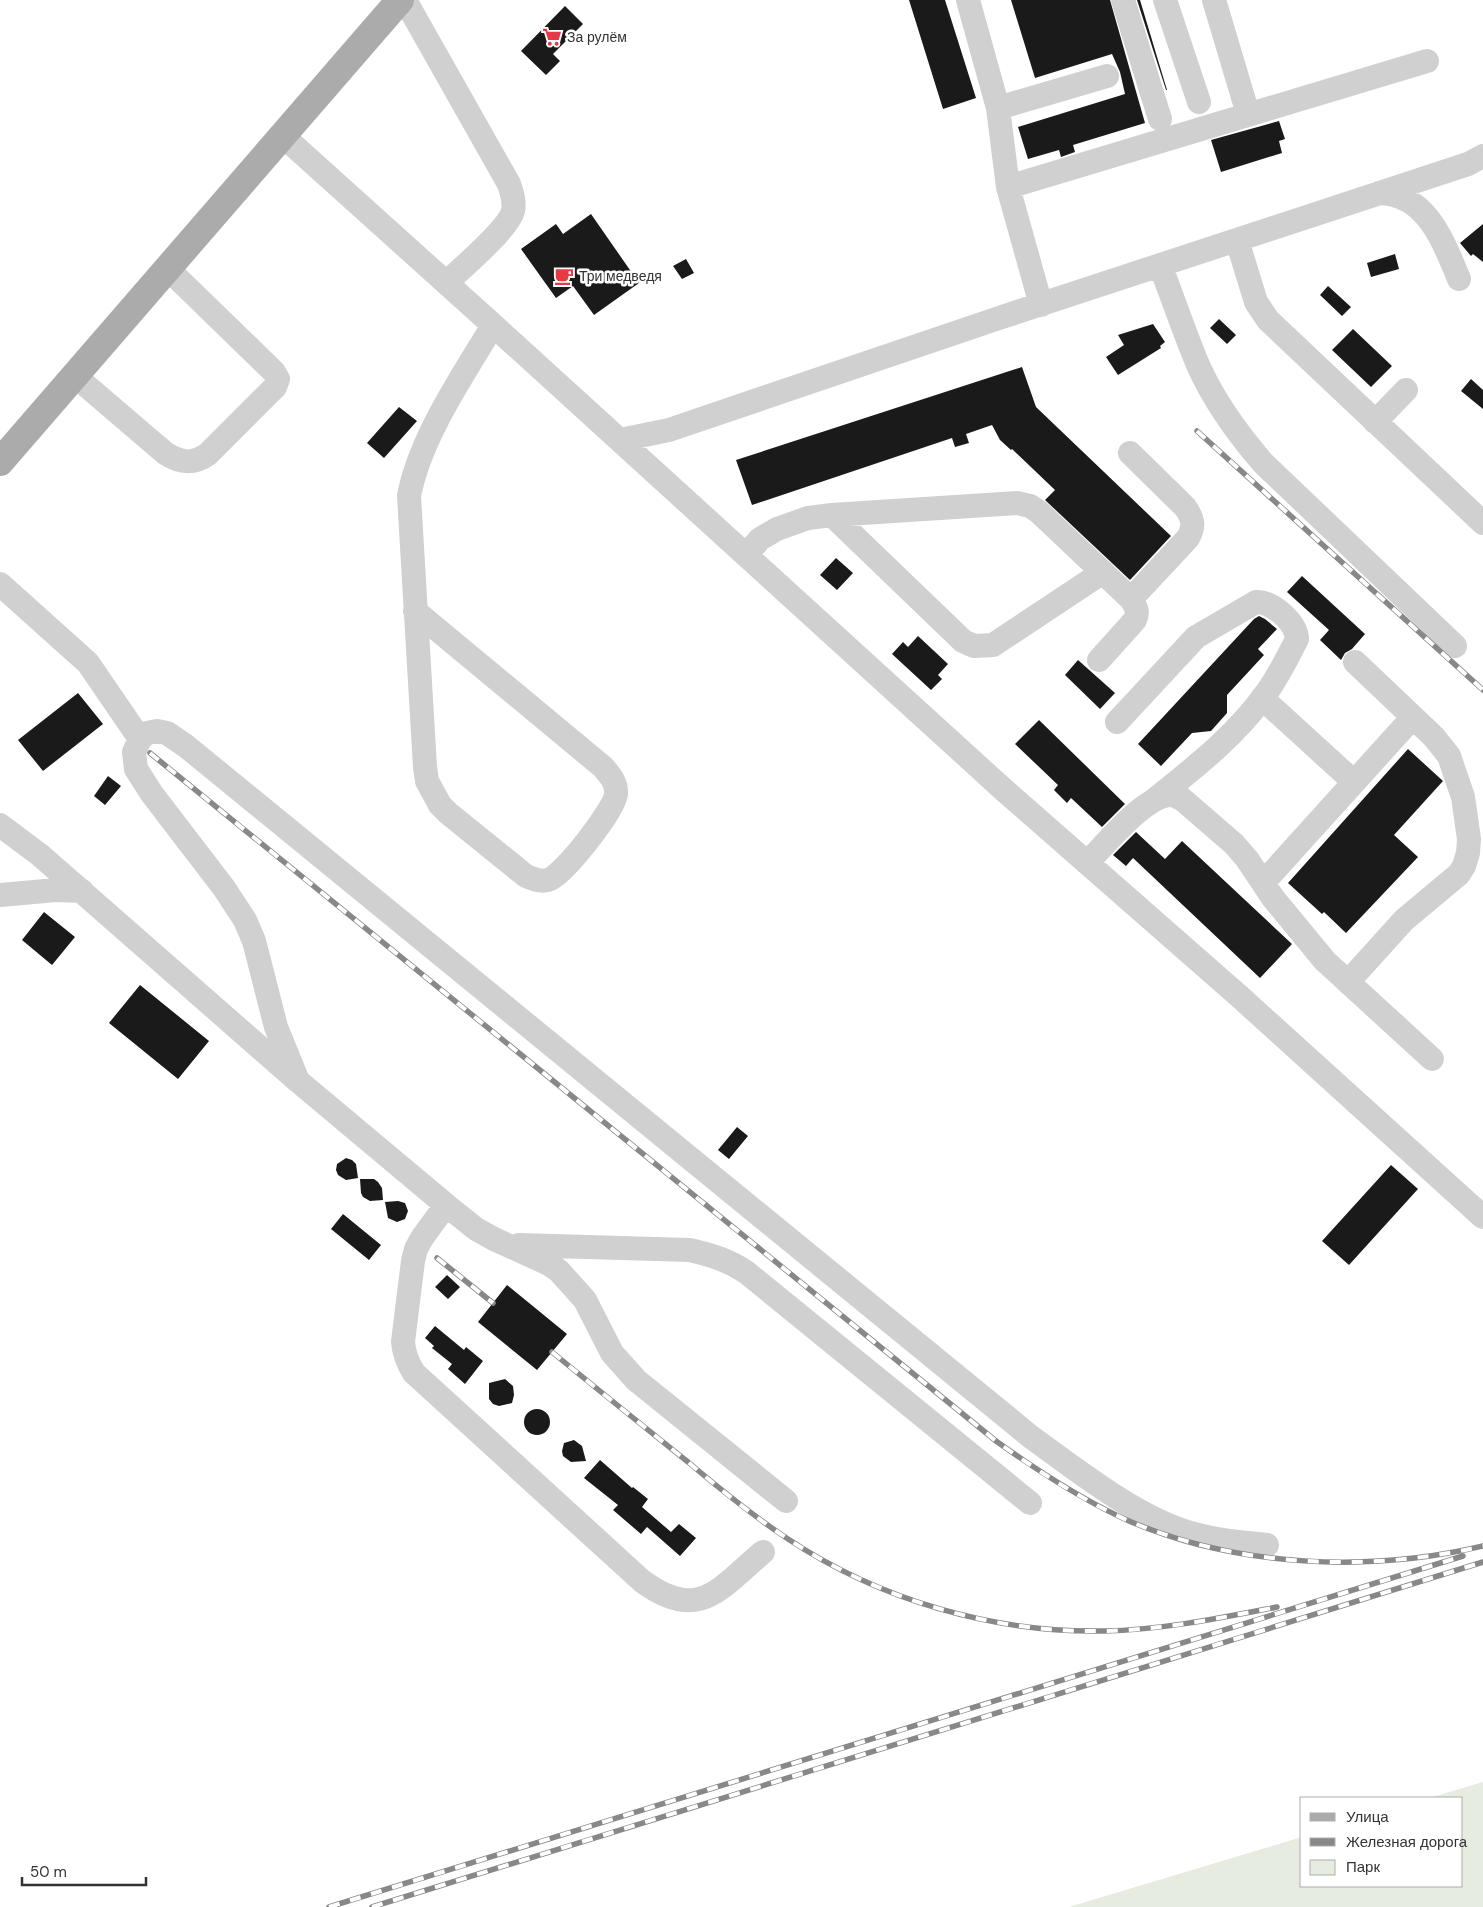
<svg xmlns="http://www.w3.org/2000/svg" width="1483" height="1907" viewBox="0 0 1483 1907" font-family="'DM Sans',sans-serif">
  <rect width="100%" height="100%" fill="#fff"/>
  <path fill="#e6ecdf" d="M1483,1782V1907H1069L1302,1837V1886H1462V1798H1429Z"/>
  <path fill="#1a1a1a" d="M909,0H945L976,98L943,109Z
    M1011,0H1110L1145,123L1073,145L1075,152L1061,157L1059,150L1028,159L1018,127L1125,94L1120,72L1112,54L1035,78Z
    M1137,0H1140L1167,90H1166Z
    M565,6L583,24L553,54L560,61L546,75L521,51Z
    M1279,121L1285,139L1279,141L1282,153L1221,172L1211,140Z
    M591,214L639,283L594,315L573,286L556,298L521,249L556,224L563,234Z
    M1483,224V262L1473,254L1471,256L1460,243Z
    M1395,254L1399,269L1371,277L1367,263Z
    M686,259L694,273L682,279L673,266Z
    M1328,286L1351,307L1342,316L1320,295Z
    M1219,319L1236,335L1227,344L1210,328Z
    M1153,324L1165,342L1160,346L1161,348L1118,375L1106,357L1124,345L1118,335Z
    M1353,329L1392,366L1371,387L1332,350Z
    M1022,367L1036,407L1171,536L1130,580L1045,500L1055,490L1012,449L1011,450L1000,440L992,425L966,434L969,443L955,447L952,438L752,505L736,460Z
    M1471,379L1483,390V409L1461,391Z
    M399,407L417,421L384,458L367,443Z
    M836,558L853,573L837,590L820,575Z
    M1302,576L1365,634L1352,649L1345,653L1341,660L1320,640L1329,630L1287,592Z
    M1259,616L1265,619L1277,629L1258,649L1264,655L1227,695V713L1211,731L1192,733L1161,766L1138,744L1254,619Z
    M918,636L948,664L938,675L942,679L931,690L892,654L903,642L908,647Z
    M1078,660L1115,693L1100,709L1065,675Z
    M78,693L103,724L43,771L18,740Z
    M1039,720L1125,804L1102,827L1071,798L1067,803L1054,790L1058,785L1015,744Z
    M1408,749L1443,781L1394,835L1418,857L1346,933L1324,912L1322,914L1288,883Z
    M108,776L121,786L105,805L94,796Z
    M1136,832L1165,859L1182,841L1292,944L1260,978L1133,858L1126,866L1113,855Z
    M44,912L75,937L52,965L22,940Z
    M140,985L209,1041L178,1079L109,1023Z
    M737,1127L748,1136L729,1159L718,1150Z
    M346,1158L352,1160L356,1164L358,1178L346,1180L338,1175L336,1170L337,1164Z
    M1391,1165L1418,1189L1349,1265L1322,1241Z
    M360,1179H374L378,1182L382,1188L383,1200L370,1201L363,1197L361,1193Z
    M398,1201L405,1203L408,1211L405,1219L397,1222L388,1218L385,1202Z
    M343,1214L381,1245L369,1260L331,1229Z
    M447,1275L460,1287L448,1299L435,1287Z
    M507,1285L567,1334L537,1370L478,1322Z
    M435,1326L464,1350L466,1347L483,1361L465,1384L448,1369L452,1364L432,1348L434,1346L425,1338Z
    M505,1379L513,1386L514,1395L512,1403L499,1406L493,1404L489,1399V1383Z
    M524 1422a13 13 0 1 1 26 0a13 13 0 1 1-26 0Z
    M574,1440L582,1446L586,1461L571,1462L563,1456L562,1451L564,1443Z
    M600,1460L632,1488L633,1487L648,1499L642,1507L671,1532L679,1524L696,1538L680,1556L647,1527L641,1534L613,1510L618,1505L584,1478Z"/>
  <g fill="none" stroke-linecap="round" stroke-linejoin="round">
    <path stroke="#d0d0d0" stroke-width="24" d="M405,0L509,184C512,193 515,201 513,211C509,228 461,269 446,283
      M968,0L998,108L1008,187L1041,305
      M1123,0L1160,119
      M1165,0L1199,102
      M1214,0L1248,114
      M998,108L1107,76
      M283,136L493,325L1004,790L1239,996L1483,1217
      M1008,187L1427,61
      M1379,193C1427,194 1443,241 1459,279
      M1237,240L1256,302L1268,320L1483,523
      M1160,265C1173,298 1184,332 1198,365C1214,401 1238,434 1263,463L1455,646
      M75,376L165,453C180,463 193,465 208,454L275,387L278,379L274,372L168,269
      M1375,422L1406,390
      M620,440L669,430L1002,317L1468,164L1483,156
      M1130,453L1185,507C1193,518 1195,526 1188,538L1131,599
      M832,515L963,641L974,646L993,645L1103,572
      M746,555L760,539L777,529L808,518L832,515L1017,503L1030,506L1039,512L1131,599C1136,607 1139,612 1135,620L1099,660
      M0,584L88,663L140,739
      M415,611L603,767C610,775 617,783 616,794C615,809 563,876 548,880C540,882 533,879 526,876L448,813L440,805L427,781L425,767L409,496C420,437 463,376 493,325
      M1262,698L1354,782
      M1117,722L1196,637L1256,602C1272,601 1297,623 1297,639C1288,657 1279,675 1267,692C1236,736 1194,768 1153,801
      M0,825L40,855L298,1081L446,1205L476,1229L494,1239L549,1264L559,1271L585,1300L612,1353L636,1380L786,1501
      M1087,863C1105,845 1145,795 1171,795C1174,795 1179,798 1182,799L1234,844L1247,859L1273,898L1325,961L1432,1059
      M1263,883L1413,717
      M0,895L56,890L82,891
      M1348,982L1404,920L1459,874L1464,866L1468,853L1469,839L1463,797L1449,756L1434,737L1355,662
      M298,1081L276,1027L254,941L245,920L224,888L152,794L136,769L134,752L140,739L147,733L157,731L167,733L186,746L1031,1437C1077,1470 1133,1515 1187,1532C1213,1540 1240,1542 1267,1545
      M446,1205L422,1238L416,1249L413,1261L403,1342C404,1354 407,1362 414,1373L642,1581C699,1623 719,1589 763,1552
      M519,1245L690,1250C711,1255 728,1260 746,1272L1030,1503"/>
    <path stroke="#ababab" stroke-width="28" d="M0,462L400,0"/>
    <g stroke="#888" stroke-width="5.5">
      <path id="rail" d="M1197,431L1483,690
        M150,753L996,1441C1038,1471 1082,1500 1129,1521C1237,1567 1369,1573 1483,1546
        M437,1258L493,1303
        M552,1352C597,1389 642,1425 688,1462C720,1489 753,1516 788,1539C880,1600 993,1633 1104,1631C1162,1630 1220,1618 1277,1607
        M329,1907L1463,1556
        M372,1907L1483,1562"/>
    </g>
    <use href="#rail" stroke="#fff" stroke-width="4" stroke-dasharray="11" stroke-linecap="butt"/>
  </g>
  <defs>
    <g id="supermarket-bare" transform="scale(1.5)"><path d="M-6-5.5h2.5l.6 2H6L4.5 2H-2.5L-4.4-4H-6ZM-1.5 3.2a1.3 1.3 0 1 0 .1 0ZM3 3.2a1.3 1.3 0 1 0 .1 0Z" fill="#e63946" stroke="#fff" stroke-width="2.5" paint-order="stroke"/></g>
    <g id="cafe-bare" transform="scale(1.5)"><path d="M-5.5-4.5H6V0H3Q3 3.5 0 3.5H-2.5Q-5.5 3.5-5.5 0ZM3-3.2v2h1.7v-2ZM-6 4.5H4V6H-6Z" fill="#e63946" stroke="#fff" stroke-width="2.5" paint-order="stroke"/></g>
  </defs>
  <g fill-rule="evenodd">
    <use href="#supermarket-bare" x="552" y="37"/>
    <use href="#cafe-bare" x="564" y="276"/>
  </g>
  <g text-anchor="middle" stroke-width="5" stroke-linejoin="round" paint-order="stroke">
    <g font-size="14" fill="#333" stroke="#fff" text-anchor="start">
      <text x="567" y="42">За рулём</text>
      <text x="579" y="281">Три медведя</text>
    </g>
  </g>
  <rect x="1300" y="1797" width="162" height="90" fill="#ffffff" stroke="#adadad"/>
  <rect x="1310" y="1813" width="25" height="8" fill="#ababab" stroke="#adadad"/>
  <text x="1346" y="1822" font-size="15" fill="#333333">Улица</text>
  <rect x="1310" y="1838" width="25" height="8" fill="#888888" stroke="#adadad"/>
  <text x="1346" y="1847" font-size="15" fill="#333333">Железная дорога</text>
  <rect x="1310" y="1860" width="25" height="15" fill="#e6ecdf" stroke="#adadad"/>
  <text x="1346" y="1872" font-size="15" fill="#333333">Парк</text>
  <path d="M22 1877v8h124v-8" fill="none" stroke="#333333" stroke-width="2.5"/>
  <text x="30" y="1877" font-size="15" fill="#333333" stroke="#ffffff" stroke-width="4" paint-order="stroke">50 m</text>
</svg>
